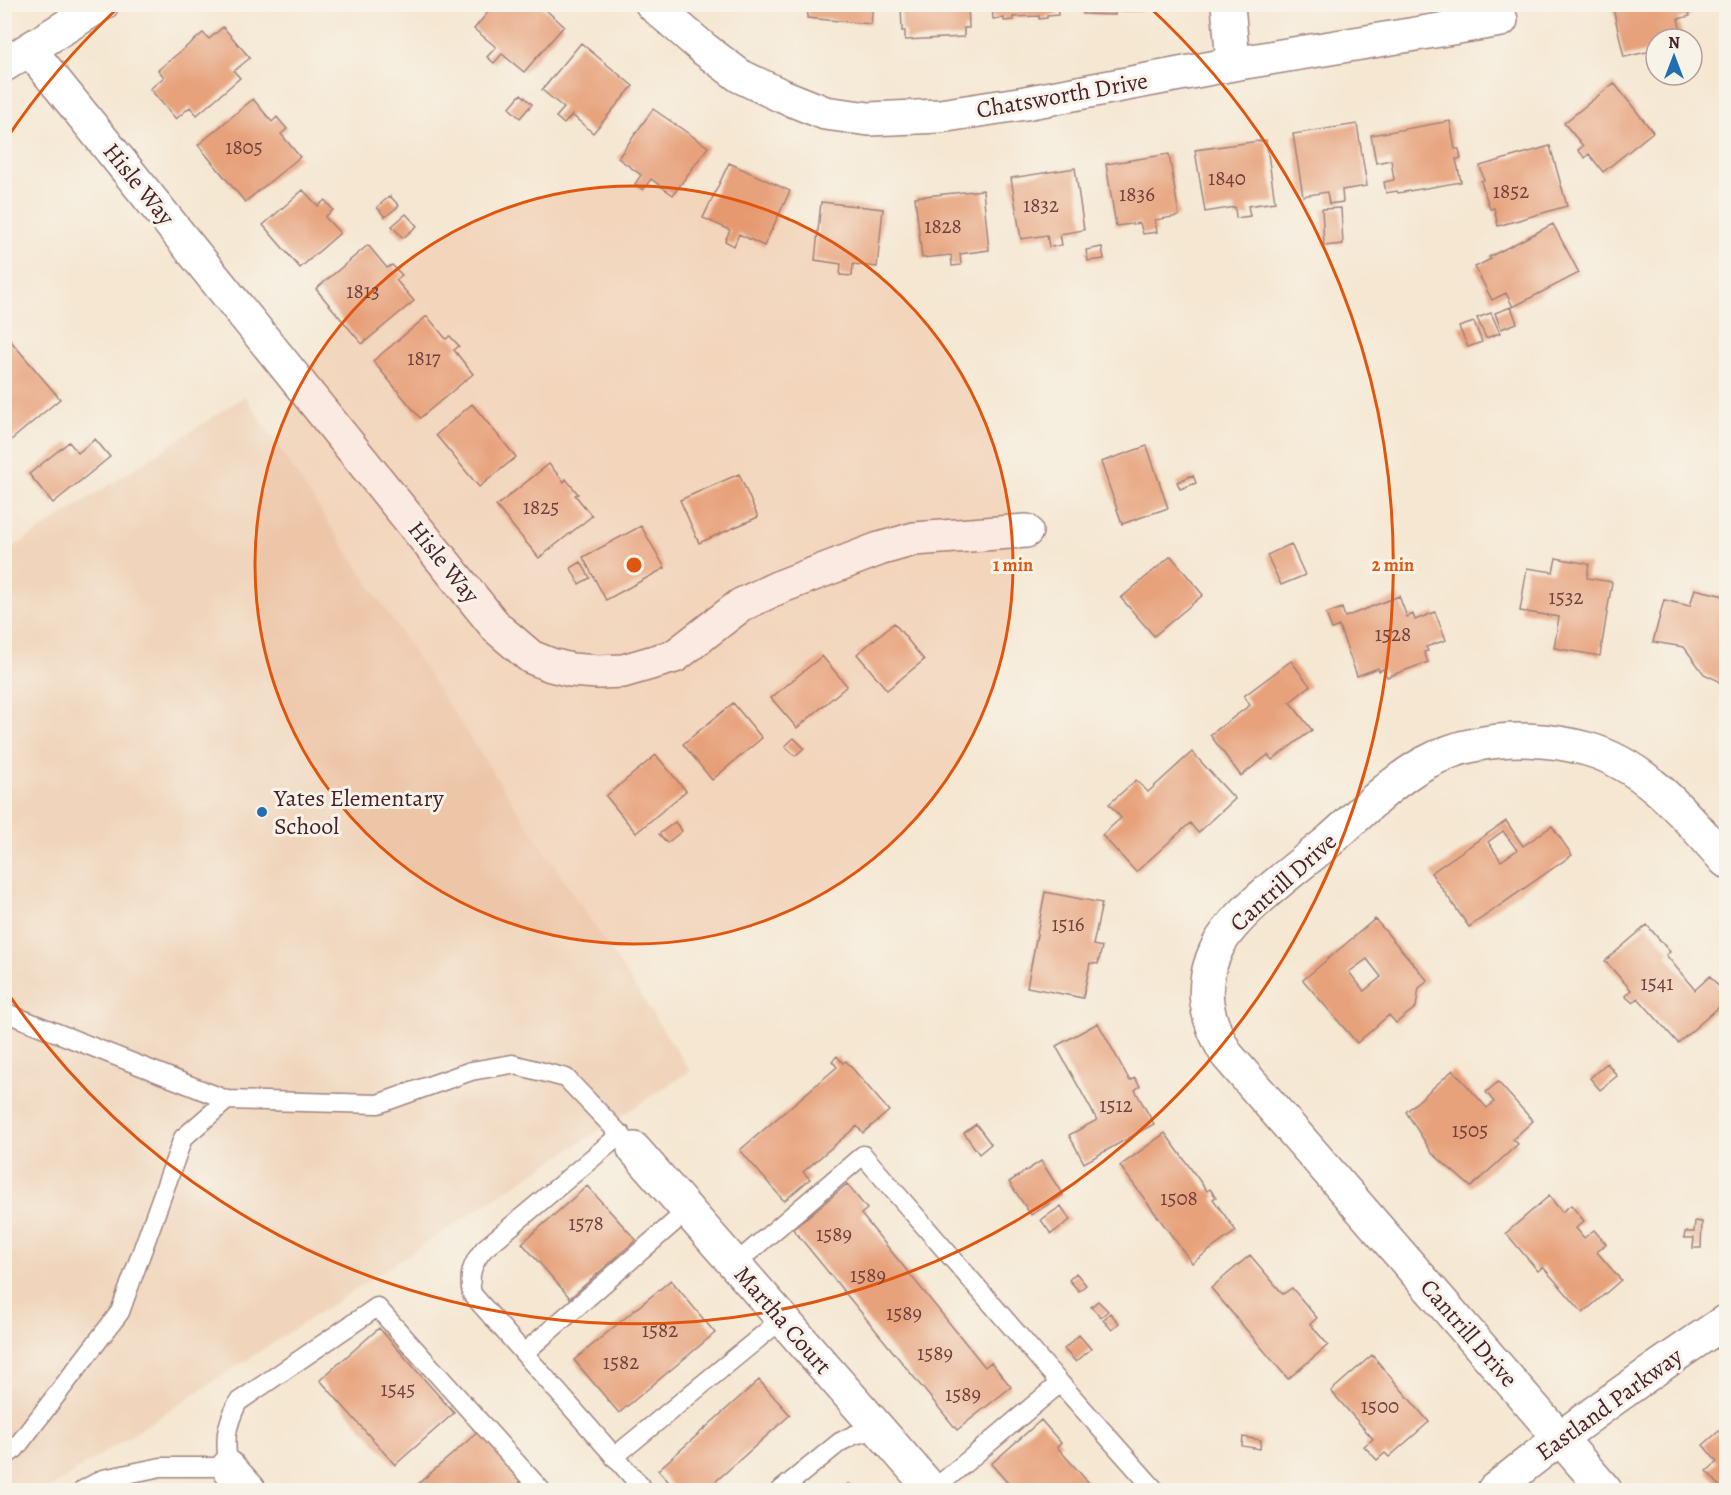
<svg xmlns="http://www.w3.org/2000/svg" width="1731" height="1495" viewBox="0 0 1731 1495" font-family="Alegreya,serif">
  <rect width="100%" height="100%" fill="#f7f3e8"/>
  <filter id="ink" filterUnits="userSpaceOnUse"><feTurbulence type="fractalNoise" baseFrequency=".0167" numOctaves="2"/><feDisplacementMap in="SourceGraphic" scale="12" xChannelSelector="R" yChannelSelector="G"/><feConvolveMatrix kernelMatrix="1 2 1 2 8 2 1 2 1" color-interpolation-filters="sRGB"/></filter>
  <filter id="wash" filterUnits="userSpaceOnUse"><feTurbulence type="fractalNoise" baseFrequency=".008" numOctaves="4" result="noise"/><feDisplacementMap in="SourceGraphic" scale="24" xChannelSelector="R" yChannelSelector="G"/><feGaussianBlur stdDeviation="1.35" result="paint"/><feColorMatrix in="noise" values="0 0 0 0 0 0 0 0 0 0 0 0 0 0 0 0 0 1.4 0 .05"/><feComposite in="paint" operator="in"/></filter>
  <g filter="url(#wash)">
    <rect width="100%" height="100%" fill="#f5e7d2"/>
    <path fill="#f0d5bc" d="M245,396L690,1071L47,1490H5V553Z"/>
    <g id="blocks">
      <path fill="#e7a27c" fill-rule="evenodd" d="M448,4H462L456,11Z
        M495,4H539L564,26L524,72L502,54L494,63L487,57L496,47L474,29Z
        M809,4H873L871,24L807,18Z
        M901,4H968L969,28H964V37L905,40V31H902Z
        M992,4H1057L1058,15L1047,16V18L1039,19V16L1013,17L1014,20L1004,21V18L993,19Z
        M1083,4H1144V11H1115V15L1083,14Z
        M1612,4H1675V6L1687,4L1690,16L1678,19L1683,39H1656V50L1624,57Z
        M223,27L250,58L234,71L240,78L197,115L190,107L176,119L150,89L164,77L158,70L203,33L209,39Z
        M581,43L633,86L593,133L572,115L564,124L556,117L564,108L542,90Z
        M1614,83L1653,132L1603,172L1589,154L1585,158L1578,150L1583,146L1564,123Z
        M521,94L532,104L520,118L509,108Z
        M253,99L272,122L277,117L287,129L281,134L300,157L245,202L198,145Z
        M653,109L708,147L673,195L651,179L643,190L635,184L641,175L618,158Z
        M1450,121L1455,149H1459L1461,159H1456L1461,182L1398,193L1397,191L1386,193L1384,182L1394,180L1391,160L1376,163L1371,135Z
        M1357,124L1367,186L1342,190L1343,202L1329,204L1327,192L1303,196L1293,134Z
        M1266,140L1275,202L1248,206L1250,216L1236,218L1235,207L1205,212L1195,150Z
        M1550,146L1567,206L1498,226L1494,208L1490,209L1481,181L1484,180L1480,166Z
        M1169,154L1179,216L1155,220L1157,232L1143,234L1140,223L1116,226L1106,164Z
        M729,163L790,191L764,246L739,234L734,246L725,241L730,230L703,218Z
        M1075,168L1084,230L1060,234L1062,245L1049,247L1047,235L1021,239L1011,178Z
        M303,190L318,206L325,200L333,210L325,217L340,233L300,268L263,225Z
        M983,190L989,250L960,254L961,265L952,266L951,255L922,258L915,197Z
        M390,196L399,206L385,217L377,207Z
        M821,202L883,209L877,267L853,264L852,276L840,275L841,264L815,260Z
        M1341,208L1343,244L1324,246L1322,209Z
        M406,214L417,226L403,238L392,226Z
        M1553,224L1579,273L1513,307L1506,293L1492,300L1475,267L1491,259L1489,257Z
        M368,245L387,268L392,265L402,275L396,280L414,301L362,344L316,289Z
        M1102,247L1104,259L1088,261L1086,250Z
        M1511,307L1517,323L1501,329L1495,313Z
        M1491,313L1500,333L1486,338L1477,318Z
        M427,316L446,339L450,336L459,346L454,350L473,374L420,418L373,361Z
        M1474,322L1482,342L1468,347L1459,327Z
        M4,333L60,399L4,446Z
        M472,404L516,457L479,487L436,435Z
        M95,439L110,457L53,503L29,474L69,442L78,453Z
        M1147,446L1168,508L1122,524L1101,462Z
        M549,464L564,482L566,479L578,494L575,495L592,516L539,558L496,506Z
        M739,474L758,517L699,543L680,500Z
        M1193,475L1196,483L1180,489L1177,482Z
        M641,526L665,568L606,600L583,557Z
        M1291,544L1305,575L1281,585L1267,555Z
        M1171,556L1203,595L1154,636L1121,598Z
        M1556,558L1589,564L1587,578L1612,582L1600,656L1554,648L1559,617L1520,611L1527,568L1553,572Z
        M581,562L590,578L579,584L571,568Z
        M1695,589L1724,596L1726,599V689L1717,680L1704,674L1684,647L1653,642L1664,600L1690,606Z
        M1399,596L1407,617L1413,614L1415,620L1435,612L1446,640L1426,647L1428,651L1424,652L1428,662L1387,677L1383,669L1379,671L1378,668L1357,676L1339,626L1332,629L1326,614L1342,608L1345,617Z
        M894,623L924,660L887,690L857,654Z
        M822,656L847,686L797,728L771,698Z
        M1291,661L1310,686L1290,702L1312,730L1272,760L1268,755L1241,776L1210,735L1250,705L1244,696Z
        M733,703L762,738L712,780L683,744Z
        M794,738L804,748L795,756L785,746Z
        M1192,752L1235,799L1198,833L1190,823L1136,872L1102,835L1121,818L1109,804L1136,780L1148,792Z
        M656,755L686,791L636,833L606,796Z
        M1506,821L1523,846L1552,826L1572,855L1469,927L1431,873ZM1503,831L1517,850L1501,861L1488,842Z
        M675,822L682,831L667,843L659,834Z
        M1045,892L1102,903L1093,945L1102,947L1098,964L1090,963L1083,998L1027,987Z
        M1375,919L1428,981L1419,988L1416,1007L1396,1023L1389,1015L1357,1043L1303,980ZM1367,959L1381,977L1364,991L1349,972Z
        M1647,925L1670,952L1666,955L1695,990L1710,976L1726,995V1001L1678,1043L1638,998L1633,1003L1625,996L1631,990L1605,961Z
        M1098,1023L1130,1081L1135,1078L1140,1086L1135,1090L1154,1124L1084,1163L1069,1135L1097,1120L1056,1046Z
        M837,1056L843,1063L846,1061L889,1111L863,1133L857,1126L803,1172L810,1179L784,1201L740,1150L837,1067L832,1061Z
        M1607,1063L1617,1076L1600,1090L1590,1078Z
        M1453,1070L1487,1108L1494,1102L1486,1092L1498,1082L1533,1121L1513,1139L1518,1144L1471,1187L1432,1153L1406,1112Z
        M976,1124L991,1144L979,1154L964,1133Z
        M1165,1133L1207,1191L1210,1189L1216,1197L1213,1199L1236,1231L1192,1263L1120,1166Z
        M1041,1161L1063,1195L1031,1215L1009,1182Z
        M847,1184L867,1209L861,1214L985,1367L991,1362L1011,1387L957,1430L793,1229Z
        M587,1186L636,1240L570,1298L522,1243Z
        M1549,1196L1562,1212L1571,1205L1584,1221L1576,1228L1584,1238L1594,1230L1606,1244L1597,1252L1621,1280L1583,1313L1543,1267L1538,1271L1506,1233Z
        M1061,1206L1070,1220L1051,1234L1041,1220Z
        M1695,1221L1702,1222L1701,1248H1693L1694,1238H1684L1685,1232H1694Z
        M1250,1255L1283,1294L1292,1288L1317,1318L1310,1324L1328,1345L1288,1379L1211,1288Z
        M1076,1273L1086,1285L1079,1291L1069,1280Z
        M671,1280L715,1333L619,1413L574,1360Z
        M1098,1301L1108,1311L1101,1317L1091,1307Z
        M1110,1313L1119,1323L1112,1330L1103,1320Z
        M379,1328L454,1413L395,1465L320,1380Z
        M1079,1335L1091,1349L1076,1362L1064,1349Z
        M1372,1355L1429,1422L1389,1457L1385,1453L1377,1460L1364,1446L1373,1439L1331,1391Z
        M759,1380L790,1415L706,1490H676L658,1470Z
        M1041,1420L1061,1443L1057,1447L1095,1490H1014L991,1464Z
        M1726,1425V1490H1723L1707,1471L1717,1462L1703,1445Z
        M479,1431L522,1481L511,1490H411Z
        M1243,1437L1261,1440L1260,1449L1242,1446Z
        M849,1484L855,1490H842Z"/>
    </g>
  </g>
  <g filter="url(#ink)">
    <use href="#blocks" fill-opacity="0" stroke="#a0837e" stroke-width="1.5"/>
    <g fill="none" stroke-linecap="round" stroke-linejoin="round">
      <g stroke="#a0837e" stroke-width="21">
        <path id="lane" d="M4,1012L227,1100
          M621,1134L484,1249C472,1263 468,1276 472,1294L644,1490
          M735,1264L863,1155L1060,1383L933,1490
          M524,1353L688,1210
          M1060,1383L1155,1490
          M4,1457L15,1449L120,1312L183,1138L227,1100L378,1104L471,1071L512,1064L566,1078L634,1149
          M614,1457L782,1319
          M83,1490L103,1479L161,1467H228C225,1438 225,1428 238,1402L377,1307L541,1490
          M781,1490L840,1442L854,1435L879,1429"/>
      </g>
      <g stroke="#a0837e" stroke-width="36">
        <path id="street" d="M652,4L704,49L740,76L780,95L825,113L869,119L940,116L1025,103L1233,64L1501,20
          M1228,4L1233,64
          M30,50L497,628L531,657L551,665L571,670L598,672L623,671L675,656L741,605L777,588L879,549L914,539L1026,531
          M4,65L102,4
          M634,1149L932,1490
          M228,1467L249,1490
          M1605,1490L1227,1055C1206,1020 1198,987 1217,948C1233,914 1297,868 1328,842C1358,816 1388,784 1423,764C1438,756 1457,748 1474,745C1510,737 1551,739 1587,749C1647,766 1686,816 1726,861"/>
      </g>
      <g stroke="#a0837e" stroke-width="36">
        <path id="secondary" d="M1494,1490C1569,1429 1645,1375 1726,1321"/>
      </g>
      <use href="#lane" stroke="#fff" stroke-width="18"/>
      <use href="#street" stroke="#fff" stroke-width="33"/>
      <use href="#secondary" stroke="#fff" stroke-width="33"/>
    </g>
  </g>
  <circle cx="634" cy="565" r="379" fill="#e0560e" fill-opacity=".12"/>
  <g fill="none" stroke="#e0560e" stroke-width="3">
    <circle cx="634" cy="565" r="379"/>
    <path d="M5 141A759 759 0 0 1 121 5M1147 5A759 759 0 1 1 5 989"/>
  </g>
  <circle fill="#1f6fb2" stroke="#f7f3e8" stroke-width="2" cx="262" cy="812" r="6"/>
  <g text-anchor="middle" stroke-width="6" stroke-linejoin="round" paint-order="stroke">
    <g font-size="21" fill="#71403f">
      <text x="244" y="154">1805</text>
      <text x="1227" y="185">1840</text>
      <text x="1511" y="198">1852</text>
      <text x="1137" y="201">1836</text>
      <text x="1041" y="212">1832</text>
      <text x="943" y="233">1828</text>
      <text x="363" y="298">1813</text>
      <text x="424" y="365">1817</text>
      <text x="541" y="514">1825</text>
      <text x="1566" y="604">1532</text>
      <text x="1393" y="641">1528</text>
      <text x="1068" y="931">1516</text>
      <text x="1657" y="990">1541</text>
      <text x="1116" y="1112">1512</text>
      <text x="1470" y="1137">1505</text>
      <text x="1179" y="1205">1508</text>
      <text x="586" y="1230">1578</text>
      <text x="834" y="1241">1589</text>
      <text x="868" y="1282">1589</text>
      <text x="904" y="1320">1589</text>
      <text x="660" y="1337">1582</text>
      <text x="935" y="1360">1589</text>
      <text x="621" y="1369">1582</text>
      <text x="398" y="1396">1545</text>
      <text x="963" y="1401">1589</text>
      <text x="1380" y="1413">1500</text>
    </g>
    <g font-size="24" fill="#4a1f2b" stroke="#f7f3e8">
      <text transform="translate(1062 95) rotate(-10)" y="8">Chatsworth Drive</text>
      <text transform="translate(139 184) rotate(51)" y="8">Hisle Way</text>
      <text transform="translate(444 562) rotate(51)" y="8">Hisle Way</text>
      <text transform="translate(1283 882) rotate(-42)" y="8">Cantrill Drive</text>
      <text transform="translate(783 1320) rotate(49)" y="8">Martha Court</text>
      <text transform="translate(1469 1333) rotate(49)" y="8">Cantrill Drive</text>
      <text transform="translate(1609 1404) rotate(-36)" y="8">Eastland Parkway</text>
    </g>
    <g font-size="24" fill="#4a1f2b" stroke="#f7f3e8" text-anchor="start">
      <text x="274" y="806">Yates Elementary<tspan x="274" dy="28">School</tspan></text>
    </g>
  </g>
  <circle cx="634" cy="565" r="9" fill="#e0560e" stroke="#f7f3e8" stroke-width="3"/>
  <g font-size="18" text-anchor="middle" font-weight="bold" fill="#e0560e" stroke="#f7f3e8" stroke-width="6" stroke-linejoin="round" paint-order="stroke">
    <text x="1013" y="571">1 min</text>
    <text x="1393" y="571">2 min</text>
  </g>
  <rect width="1731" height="1495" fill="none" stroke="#f7f3e8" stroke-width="24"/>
  <g transform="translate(1674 57)"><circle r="28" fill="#f7f3e8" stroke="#b29e9c" stroke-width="1.5"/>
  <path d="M0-4.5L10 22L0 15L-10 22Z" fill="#1f6fb2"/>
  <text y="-9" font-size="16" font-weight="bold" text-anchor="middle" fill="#4a1f2b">N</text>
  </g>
</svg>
